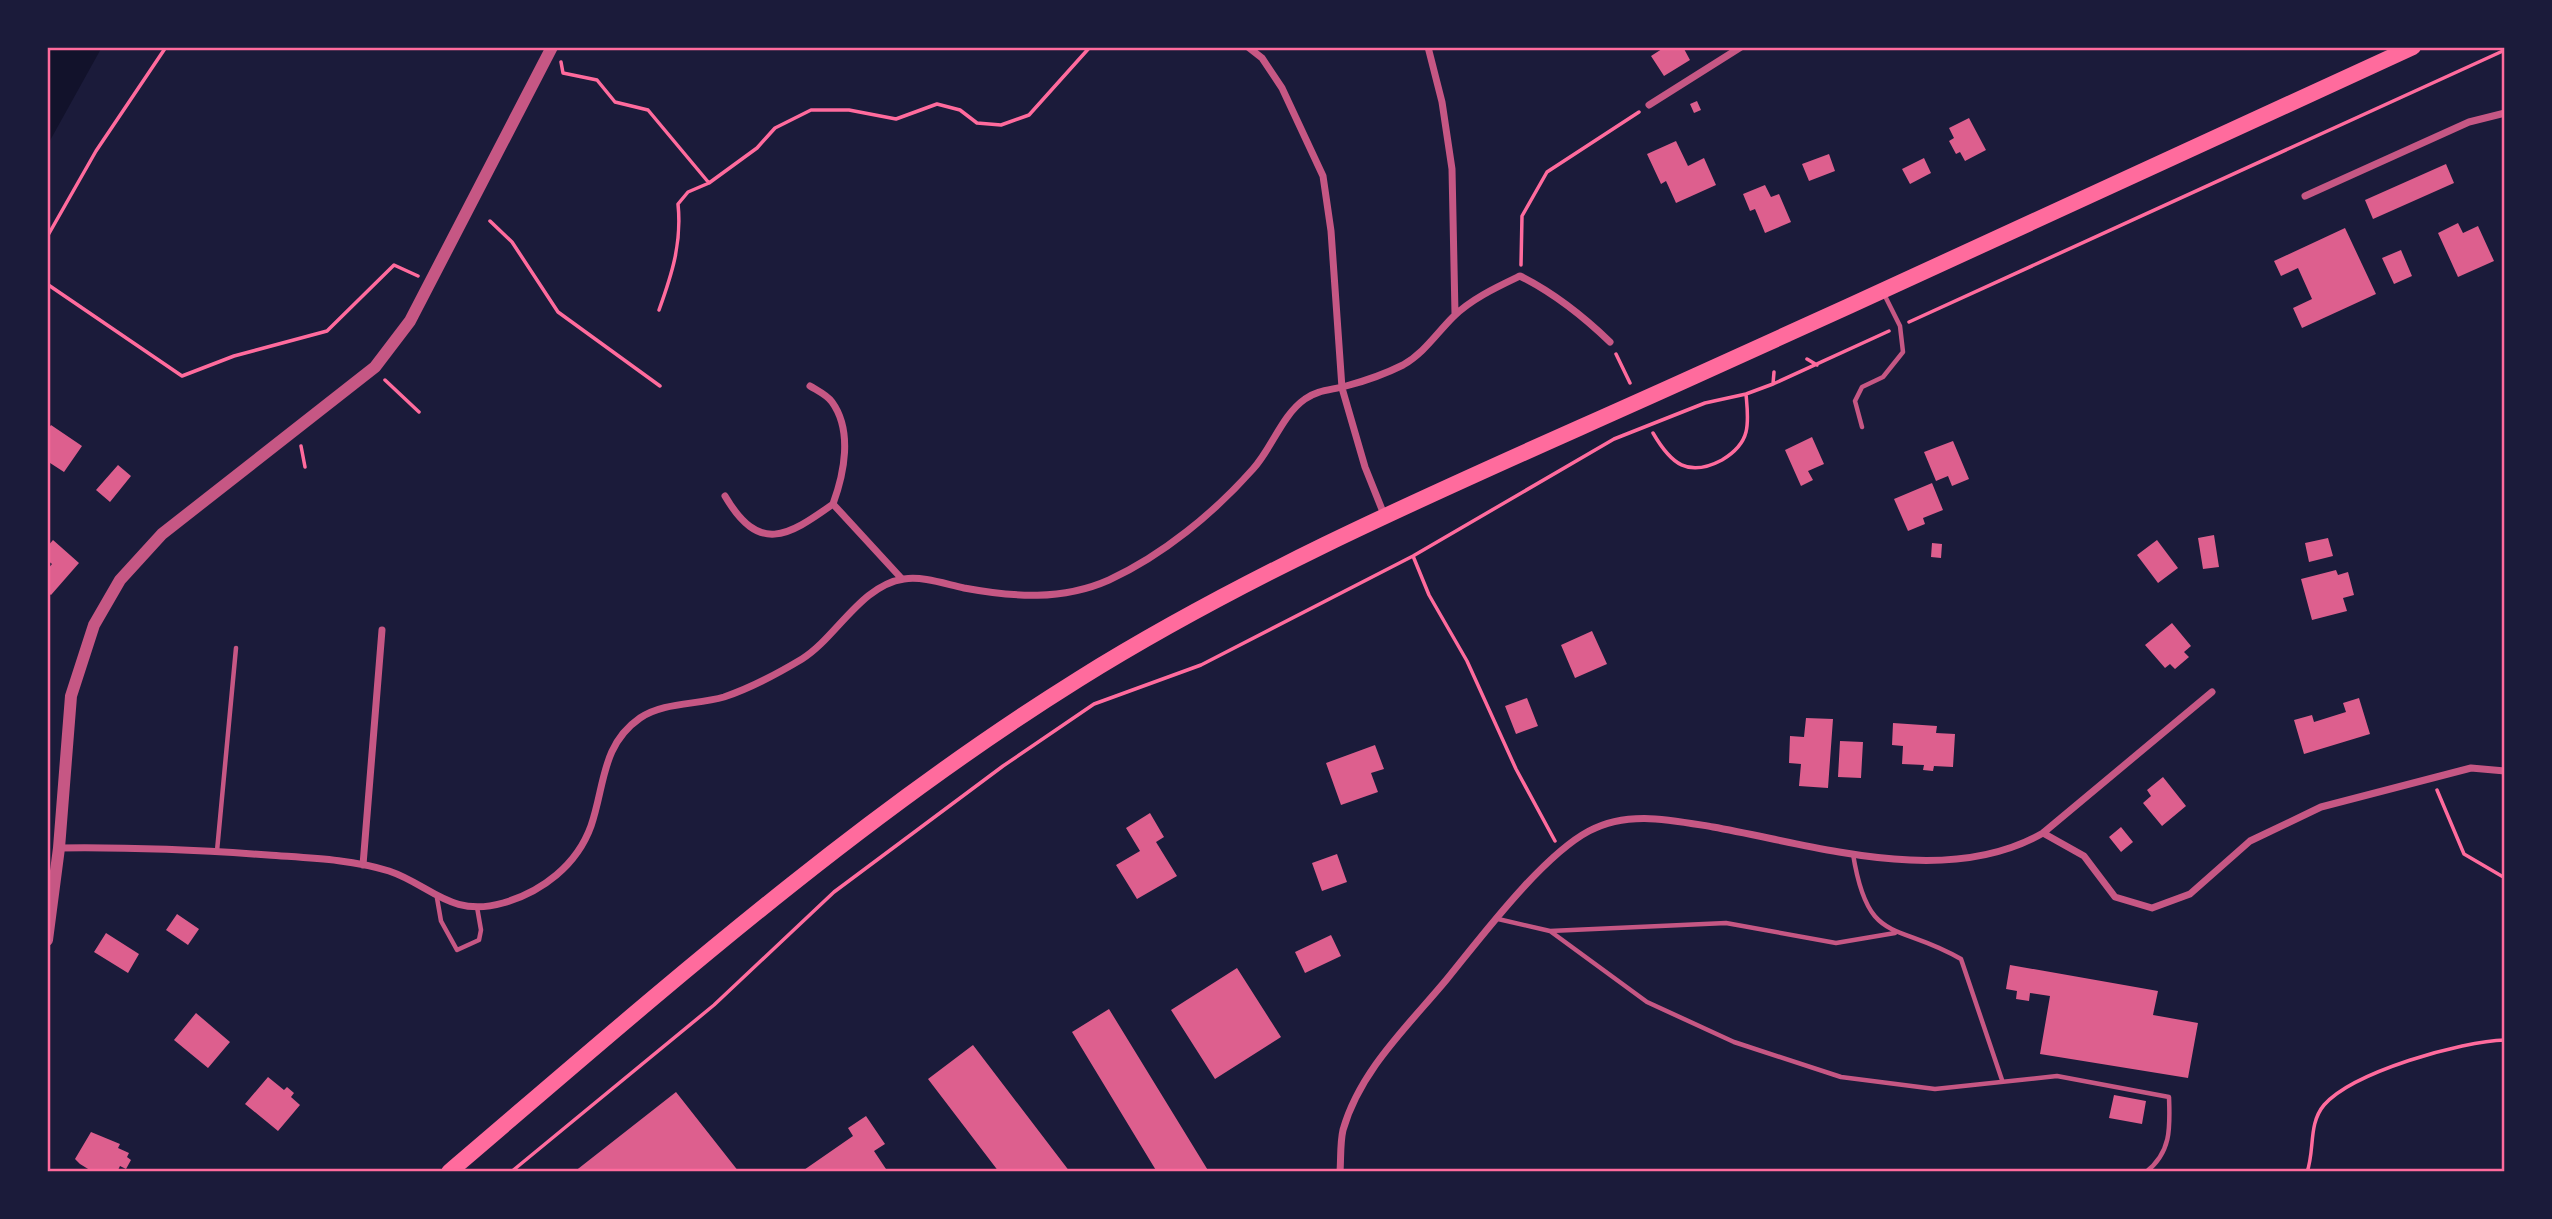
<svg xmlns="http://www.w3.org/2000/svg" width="2552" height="1219" viewBox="0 0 2552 1219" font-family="Spectral,serif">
  <rect width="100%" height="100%" fill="#1b1b3a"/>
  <path fill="#12122b" d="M47,47H102L47,146Z"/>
  <path fill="#dd5f8e" d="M1665,47H1683L1690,60L1664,76L1651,56Z
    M1697,101L1701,110L1694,113L1690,104Z
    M1969,118L1986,150L1965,161L1960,152L1956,154L1949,141L1954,138L1949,128Z
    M1676,141L1688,166L1704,158L1716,185L1676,203L1666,181L1661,184L1647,154Z
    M1829,154L1835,171L1809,181L1802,164Z
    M1924,158L1931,173L1910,184L1902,169Z
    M2446,164L2454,183L2373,219L2365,200Z
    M1765,185L1771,197L1779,194L1791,222L1765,233L1755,209L1750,211L1743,194Z
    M2458,223L2463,233L2478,226L2494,261L2458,277L2438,233Z
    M2345,228L2376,294L2302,328L2293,308L2312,299L2298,268L2281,276L2274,261Z
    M2401,250L2412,276L2394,284L2382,258Z
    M51,425L82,446L64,472L47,461V431Z
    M1812,437L1824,464L1808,471L1813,480L1801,486L1785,450Z
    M1953,441L1969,479L1952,486L1948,476L1936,481L1924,452Z
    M118,465L131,476L110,502L96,490Z
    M1932,483L1943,510L1923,518L1925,524L1908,531L1894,499Z
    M2214,535L2219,567L2203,569L2198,538Z
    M2328,538L2333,556L2309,562L2305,543Z
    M53,540L79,563L51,595L47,592V570L52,564L47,560V547Z
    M2157,540L2178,568L2158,583L2137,555Z
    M1932,543L1942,544L1941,558L1931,557Z
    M2336,570L2338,575L2348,572L2354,595L2343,598L2347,611L2312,620L2301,579Z
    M2172,623L2191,646L2184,652L2189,657L2175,669L2170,664L2165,668L2145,645Z
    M1592,631L1607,664L1575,678L1561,645Z
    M1527,698L1538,726L1516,734L1505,706Z
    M2359,698L2370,734L2304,754L2294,720L2312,715L2314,722L2346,712L2343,703Z
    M1806,718L1833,719L1828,788L1799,786L1801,764L1789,763L1790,736L1804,737Z
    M1893,723L1937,726L1936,733L1955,734L1953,767L1934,766L1933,771L1923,770L1924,765L1902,764L1903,746L1892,745Z
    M1840,741L1863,742L1861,778L1838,777Z
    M1375,745L1384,769L1371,773L1378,792L1341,805L1326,763Z
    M2163,777L2186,806L2162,826L2143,803L2151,796L2147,790Z
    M1150,813L1164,837L1156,842L1177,876L1137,899L1116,865L1140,851L1126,828Z
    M2121,827L2133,842L2121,852L2109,837Z
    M1337,854L1347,882L1322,891L1312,863Z
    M177,914L199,929L188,945L166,930Z
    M106,933L139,954L128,973L94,952Z
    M1331,935L1341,956L1305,973L1295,952Z
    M2010,965L2158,991L2153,1015L2198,1023L2188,1078L2040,1054L2050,996L2030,993L2029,1001L2016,999L2017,991L2006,989Z
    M1237,968L1281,1037L1215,1079L1171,1010Z
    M1109,1009L1209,1172H1157L1072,1032Z
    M196,1013L230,1042L208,1068L174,1040Z
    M973,1045L1070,1172H999L928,1079Z
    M268,1077L284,1090L287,1087L294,1093L291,1097L300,1105L278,1131L245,1104Z
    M676,1092L739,1172H574Z
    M2114,1095L2146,1101L2142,1124L2109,1118Z
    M866,1116L885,1144L874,1151L888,1172H801L853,1136L848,1128Z
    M91,1132L120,1144L118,1148L129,1153L127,1157L131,1160L126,1169L120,1166L117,1172H93L80,1164L75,1159Z"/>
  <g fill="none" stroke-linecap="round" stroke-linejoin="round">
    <path stroke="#ff6b9d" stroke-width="3.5" d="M561,62L563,73L597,80L615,102L648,110L709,183L757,148L775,128L811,110H849L896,119L937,104L960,110L977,123L1001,125L1029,115L1090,47
      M490,221L512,242L558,312L660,386
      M47,237L96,151L166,47
      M1521,265L1522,216L1547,172L1639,112
      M47,284L182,376L234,356L327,331L394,265L418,276
      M659,310C672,274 682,243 678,204L688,192L709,183
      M1909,322L2505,50
      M1616,354L1630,383
      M1807,359L1817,365
      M385,380L419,412
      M1773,384L1774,372
      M1653,433C1671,464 1688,478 1722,460C1732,454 1743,444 1746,432C1749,420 1747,406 1746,394
      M301,446L305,467
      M1413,556L1429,595L1467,661L1516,769L1555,841
      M2437,790L2464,854L2505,878
      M511,1172L714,1005L834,892L1003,766L1094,704L1201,665L1413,556L1614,439L1705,403L1746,394L1773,384L1889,331
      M2307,1172C2315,1150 2308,1124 2324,1105C2353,1072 2461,1041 2505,1040"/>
    <path stroke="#c65784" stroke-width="4.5" d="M1862,427L1855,401L1862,387L1883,377L1903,352L1900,326L1884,294
      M217,851L236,648
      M1853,854C1868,947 1896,921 1961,959L2002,1080
      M437,898L441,921L457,950L479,940L481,930L477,907
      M1498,919L1550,931L1647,1002L1734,1042L1841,1077L1935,1089L2057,1076L2169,1097C2170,1126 2172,1152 2146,1172
      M1550,931L1726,923L1836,943L1895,933"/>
    <path stroke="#c65784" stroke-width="7" d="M1248,47L1262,58L1282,88L1323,176L1331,231L1342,388L1365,467L1385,517
      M1428,47L1442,102L1452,169L1455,314
      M1649,105L1741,47
      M2305,196L2469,122L2505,113
      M725,496C759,554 787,537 833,504C844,474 853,431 832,402C827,395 818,391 810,386
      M833,504L902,579
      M2043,833L2084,856L2115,897L2152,908L2190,894L2250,841L2321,807L2471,768L2505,771
      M59,848C129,847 198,850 268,855C308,858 350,859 389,871C431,885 450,918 503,903C542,892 577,865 591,826C605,786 601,745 640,718C663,702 697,705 724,697C751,688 777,674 802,659C836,638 861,585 904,579C923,576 945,584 964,588C1013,597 1062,601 1109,580C1163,555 1214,513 1253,469C1272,448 1282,415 1305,399C1317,390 1332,390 1346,386C1365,381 1385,374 1403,365C1424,353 1436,334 1453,317C1471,299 1497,287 1520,276C1554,293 1582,315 1610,342
      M363,865L382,630
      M1340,1172C1341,1158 1340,1143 1343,1130C1360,1070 1409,1025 1447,979C1482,936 1542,856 1589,831C1628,810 1671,820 1713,827C1815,845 1946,889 2043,833L2212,692"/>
    <path stroke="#c65784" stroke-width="12" d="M47,940L59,848L71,696L94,625L120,580L162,534L375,367L410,321L552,47"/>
    <path stroke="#ff6b9d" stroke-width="16" d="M449,1172C652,999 853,820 1079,679C1273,558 1488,470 1695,376C1935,268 2173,156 2413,47"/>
  </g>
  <rect width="2552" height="1219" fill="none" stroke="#1b1b3a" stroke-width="98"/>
  <rect x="49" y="49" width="2454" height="1121" fill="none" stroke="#ff6b9d" stroke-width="2.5"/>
</svg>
